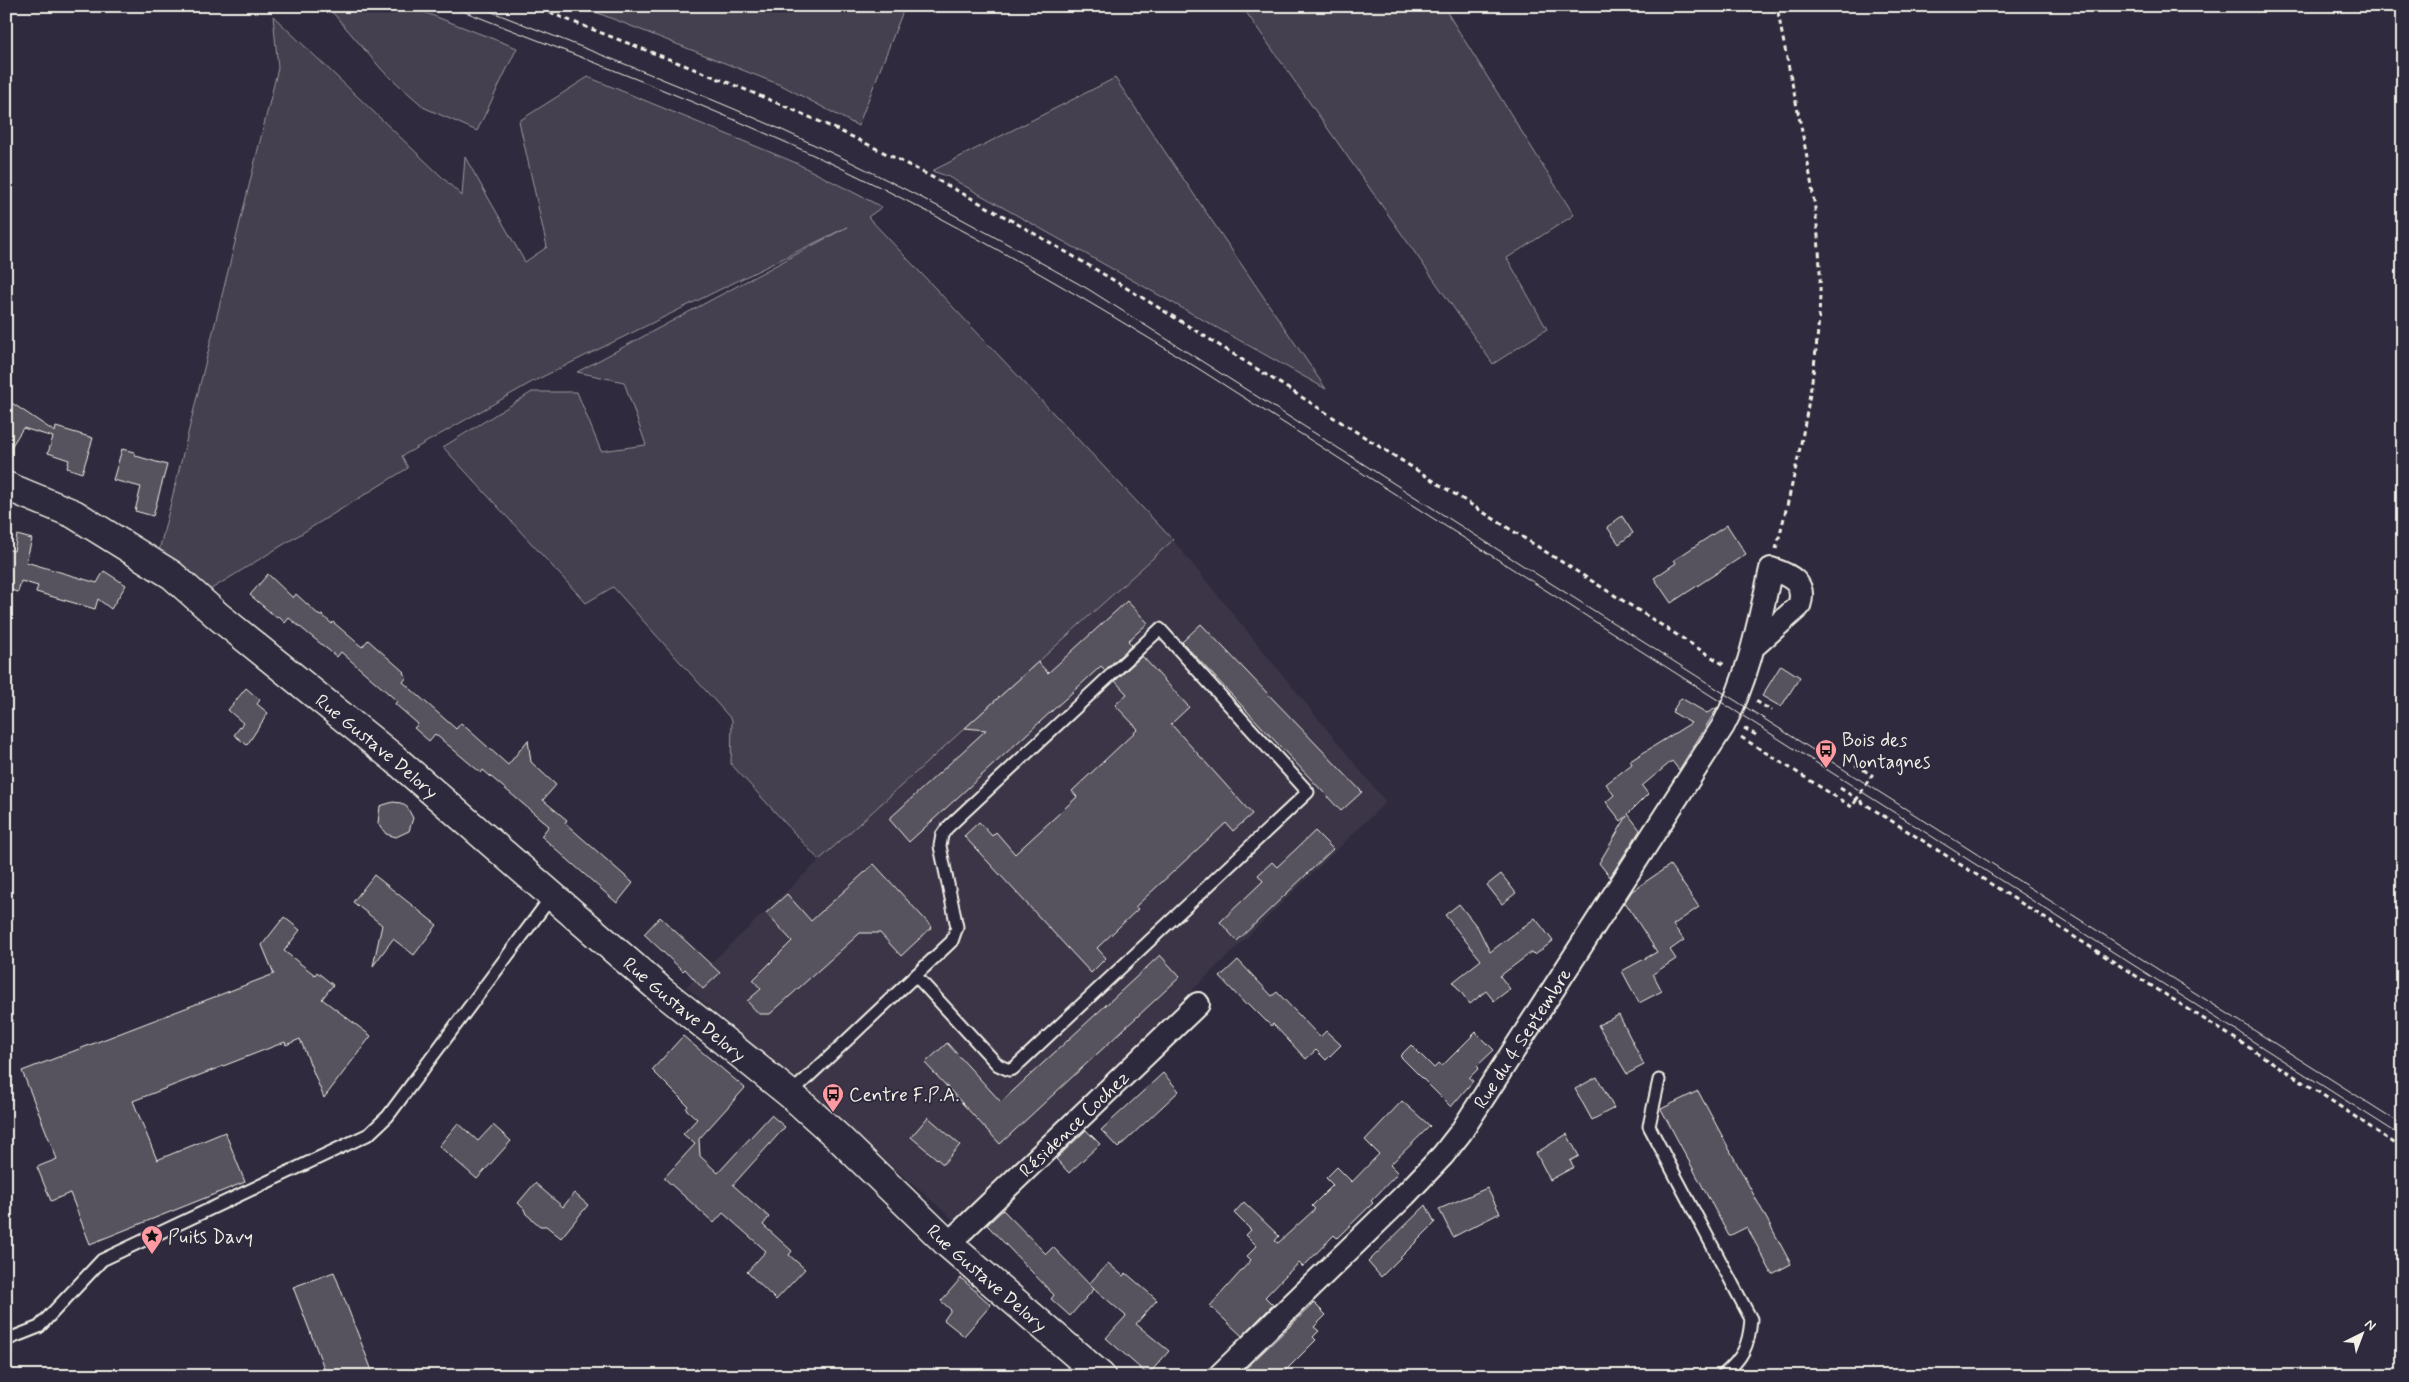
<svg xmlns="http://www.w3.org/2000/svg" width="2409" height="1382" viewBox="0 0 2409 1382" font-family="Mynerve,sans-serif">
  <rect width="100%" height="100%" fill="#2f2a3d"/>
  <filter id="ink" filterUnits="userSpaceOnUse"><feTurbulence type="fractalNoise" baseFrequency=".02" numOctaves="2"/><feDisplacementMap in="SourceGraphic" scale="10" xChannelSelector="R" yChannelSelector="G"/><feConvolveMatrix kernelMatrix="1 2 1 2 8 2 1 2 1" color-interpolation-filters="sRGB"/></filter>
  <g filter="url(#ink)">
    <path fill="#3b3647" d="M1173,540L1386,802L955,1221L686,987L819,860Z"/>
    <path fill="#454050" stroke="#9c989c" d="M85,6H163L155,9L99,11Z
      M327,6H408L517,48L477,131L425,108L383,71Z
      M580,6H905L858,126L783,86Z
      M1258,6H1443L1574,215L1507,258L1547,329L1493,364L1246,12Z
      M273,16L462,196L465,157L525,262L547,247L519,121L588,77L794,162L882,207L868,217L1173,540L819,860L731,764L732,720L613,587L586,603L443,447L532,392H577L601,451L646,445L624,382L577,372L847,227L532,382L402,456L408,468L208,591L158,555L278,68Z
      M1115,78L1326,389L947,176L932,171Z"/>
    <path fill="#56525f" stroke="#f4f1e8" d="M6,399L55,432L56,427L93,438L82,473L67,468L69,460L48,453L53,437L23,428L6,455Z
      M122,449L134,452L136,456L167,465L153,516L135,511L141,487L113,480Z
      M1622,516L1633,533L1619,544L1607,527Z
      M1727,525L1746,554L1671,603L1654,578L1676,563L1674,560Z
      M17,535L32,539L26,562L97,583L104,571L126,585L111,609L98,599L95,609L36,592L38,586L21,581L18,592L6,589V549L14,551Z
      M268,574L293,598L296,594L320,616L322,615L332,624L333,622L362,647L368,640L404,672L403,673L407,677L403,682L456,729L461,723L508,765L528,740L531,762L556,785L543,800L567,820L565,823L633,883L617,903L541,836L549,826L483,770L481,773L435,734L429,741L414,728L418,724L395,704L397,701L341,652L337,657L289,618L285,623L278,616L277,618L250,595Z
      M1127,601L1148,623L1128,641L1132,645L1105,670L1101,666L909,842L889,819L986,730L965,728L1038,662L1048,673Z
      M1201,624L1362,792L1341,811L1182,642Z
      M1142,656L1189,707L1171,724L1252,814L1233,831L1226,823L1135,907L1138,909L1097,948L1106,958L1091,973L964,836L979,822L992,836L996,832L1015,854L1077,797L1072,791L1138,729L1115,705L1127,694L1115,681Z
      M1781,665L1800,677L1781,707L1762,696Z
      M246,688L260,700L257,704L268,713L247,745L234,735L243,723L228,710Z
      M1681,698L1707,713L1718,707L1679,770L1672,761L1642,786L1648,794L1628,814L1640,830L1610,877L1599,863L1627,816L1621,821L1606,802L1614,795L1606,784L1632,764L1630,761L1691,723L1672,712Z
      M393,802L401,803L407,807L413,818L409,831L396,837L386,834L378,823L380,806Z
      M1315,831L1333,849L1237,941L1220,922L1263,881L1258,875L1272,862L1277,867Z
      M874,864L932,927L901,956L880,933H860L770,1014H759L747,1001L761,989L753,980L792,941L766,913L787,894L811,921Z
      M1670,865L1699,907L1673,925L1684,940L1670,950L1676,959L1653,974L1662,991L1639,1003L1622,971L1657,952L1625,902L1632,891Z
      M1501,874L1516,893L1502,904L1487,885Z
      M374,875L437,925L414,955L393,939L373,966L382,925L353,902Z
      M1459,904L1478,928L1490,952L1535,918L1553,941L1535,955L1532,952L1500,976L1510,989L1494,1001L1486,991L1470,1004L1453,982L1481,960L1445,915Z
      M284,917L300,930L284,951L315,975L317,972L333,985L322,999L371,1036L324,1098L300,1039L286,1045L285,1042L133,1101L157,1160L225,1132L245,1182L90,1244L70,1193L51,1201L37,1167L57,1159L22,1071L274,974L262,945Z
      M660,917L720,973L703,989L685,969L683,971L644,934Z
      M1160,955L1180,977L1000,1144L925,1063L947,1043L1001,1102Z
      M1238,960L1272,996L1277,992L1320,1037L1326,1031L1341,1045L1326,1060L1316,1050L1306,1059L1273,1024L1271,1026L1248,1003L1246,1005L1220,977Z
      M1619,1015L1644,1065L1627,1074L1598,1025Z
      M1476,1032L1494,1050L1477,1066L1479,1068L1469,1078L1473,1081L1451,1107L1400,1056L1411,1045L1434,1068L1439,1063L1442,1066Z
      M683,1036L745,1088L699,1139L700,1156L718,1173L771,1115L785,1127L733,1185L769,1217L763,1225L792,1251L789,1255L805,1269L776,1300L747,1272L766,1251L723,1213L714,1223L664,1178L695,1144L683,1134L697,1119L686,1109L688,1106L652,1070Z
      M1163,1073L1179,1091L1118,1148L1101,1130Z
      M1597,1077L1614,1108L1592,1120L1575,1089Z
      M1698,1091L1791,1264L1772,1274L1747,1227L1729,1236L1661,1109Z
      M1402,1101L1430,1126L1390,1165L1398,1173L1371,1201L1373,1203L1337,1238L1334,1235L1303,1267L1299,1263L1287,1274L1265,1297L1273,1305L1242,1336L1210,1306L1251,1260L1247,1256L1257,1246L1246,1235L1251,1230L1234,1213L1244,1202L1279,1236L1275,1241L1278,1243L1315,1209L1312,1206L1333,1185L1326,1178L1337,1167L1352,1182L1379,1154L1365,1140Z
      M928,1117L960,1145L943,1164L911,1137Z
      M458,1123L478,1141L493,1125L511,1141L477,1179L439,1146Z
      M1086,1130L1100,1144L1069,1173L1056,1159Z
      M1567,1134L1579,1156L1570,1161L1574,1167L1550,1180L1536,1153Z
      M535,1183L563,1207L574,1193L588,1205L561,1238L546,1226H540L526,1214L524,1209L518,1203Z
      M1487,1188L1500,1213L1453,1237L1439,1209Z
      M1426,1205L1435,1223L1381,1277L1368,1262Z
      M1003,1210L1046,1254L1053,1247L1094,1289L1070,1316L1051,1299L1054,1295L987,1225Z
      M1108,1263L1123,1276L1126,1273L1157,1300L1136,1324L1169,1351L1148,1375L1106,1338L1126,1316L1089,1284Z
      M334,1272L374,1376H327L293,1287Z
      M961,1278L991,1305L964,1336L944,1320L951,1310L941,1301Z
      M1314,1303L1326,1315L1314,1327L1319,1331L1313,1337L1316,1340L1280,1376H1238Z"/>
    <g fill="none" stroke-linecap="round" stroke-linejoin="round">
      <g stroke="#f4f1e8" stroke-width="15">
        <path id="service" d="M1659,1080L1649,1126L1751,1319C1749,1346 1743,1358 1722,1376
          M790,1094L952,941L957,927L940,846L942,835L947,828L1160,629L1308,792L1013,1069L1009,1070L998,1065L916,976
          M6,1340L39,1327L102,1260L369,1134L388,1116L552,896"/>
      </g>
      <g stroke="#f4f1e8" stroke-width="26">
        <g id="minor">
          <path id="s1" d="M948,1244L1198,1004"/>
          <path id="s2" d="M1219,1376L1405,1195L1443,1155L1461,1132L1723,726C1749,677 1759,622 1771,569C1790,575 1807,583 1799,606L1753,647"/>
        </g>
      </g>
      <g stroke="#f4f1e8" stroke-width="31">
        <g id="tertiary">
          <path id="s3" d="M6,486L74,514L172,575L218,616L395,759L663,992L790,1094L839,1138L948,1244L1101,1376"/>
        </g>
      </g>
      <path stroke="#f4f1e8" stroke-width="3" stroke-dasharray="5 4" stroke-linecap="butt" d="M533,6C643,50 756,90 863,142C1020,219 1167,312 1314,405C1451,492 1589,579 1726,666
        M1776,549C1798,466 1822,357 1820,272C1818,183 1792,94 1777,6
        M1756,701L1772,711
        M1744,728L1756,735
        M1741,737L1852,807L1857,799L2308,1085L2403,1149
        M1840,788L1857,799L1872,775L1854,764"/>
      <use href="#service" stroke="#2f2a3d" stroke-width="11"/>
      <use href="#minor" stroke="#2f2a3d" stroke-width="22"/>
      <use href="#tertiary" stroke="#2f2a3d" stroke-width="28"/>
      <path stroke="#f4f1e8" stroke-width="1" d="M450,6C580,57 711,106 837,166C962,226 1081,296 1199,369L2403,1137
        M477,6C591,51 706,94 817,146C910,189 999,239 1088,289L2403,1125"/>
    </g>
  </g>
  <defs>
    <g id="bus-pin" transform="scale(1.125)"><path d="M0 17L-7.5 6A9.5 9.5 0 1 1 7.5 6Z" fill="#ff9aa2" stroke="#2f2a3d"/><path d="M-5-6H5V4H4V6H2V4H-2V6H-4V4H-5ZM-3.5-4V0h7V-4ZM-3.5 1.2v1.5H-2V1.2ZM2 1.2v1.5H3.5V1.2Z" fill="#111"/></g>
    <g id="sight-pin" transform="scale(1.125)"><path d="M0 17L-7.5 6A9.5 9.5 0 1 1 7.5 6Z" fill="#ff9aa2" stroke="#2f2a3d"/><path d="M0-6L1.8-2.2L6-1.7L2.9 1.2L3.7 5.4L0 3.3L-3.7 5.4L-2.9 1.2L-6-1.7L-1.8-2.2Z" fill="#111"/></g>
  </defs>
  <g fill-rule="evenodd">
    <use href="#bus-pin" x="1826" y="750"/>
    <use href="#bus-pin" x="833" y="1094"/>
    <use href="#sight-pin" x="152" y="1236"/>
  </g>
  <g text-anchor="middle" stroke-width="4" stroke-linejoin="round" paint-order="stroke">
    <g font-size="19" fill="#f4f1e8" stroke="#2f2a3d" text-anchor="start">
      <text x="1842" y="746">Bois des<tspan x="1842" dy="22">Montagnes</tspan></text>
      <text x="849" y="1101">Centre F.P.A.</text>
      <text x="168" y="1243">Puits Davy</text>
    </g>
    <g font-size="19" fill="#f4f1e8" stroke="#2f2a3d">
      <text dy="7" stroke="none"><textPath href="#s3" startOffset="456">Rue Gustave Delory</textPath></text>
      <text dy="7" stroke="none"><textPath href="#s3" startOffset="861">Rue Gustave Delory</textPath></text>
      <text dy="7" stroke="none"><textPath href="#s2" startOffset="456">Rue du 4 Septembre</textPath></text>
      <text dy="7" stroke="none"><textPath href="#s1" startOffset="174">Résidence Cochez</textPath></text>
      <text dy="7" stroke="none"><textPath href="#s3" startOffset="1266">Rue Gustave Delory</textPath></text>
    </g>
  </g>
  <rect width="2409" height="1382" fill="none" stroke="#2f2a3d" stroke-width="25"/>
  <rect x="12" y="12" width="2384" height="1357" fill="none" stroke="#f4f1e8" stroke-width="2" filter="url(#ink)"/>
  <g transform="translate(2362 1334) rotate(42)" stroke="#2f2a3d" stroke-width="4" paint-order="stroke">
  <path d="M0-4L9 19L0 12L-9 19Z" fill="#f4f1e8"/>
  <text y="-8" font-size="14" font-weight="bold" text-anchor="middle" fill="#f4f1e8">N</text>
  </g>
</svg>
